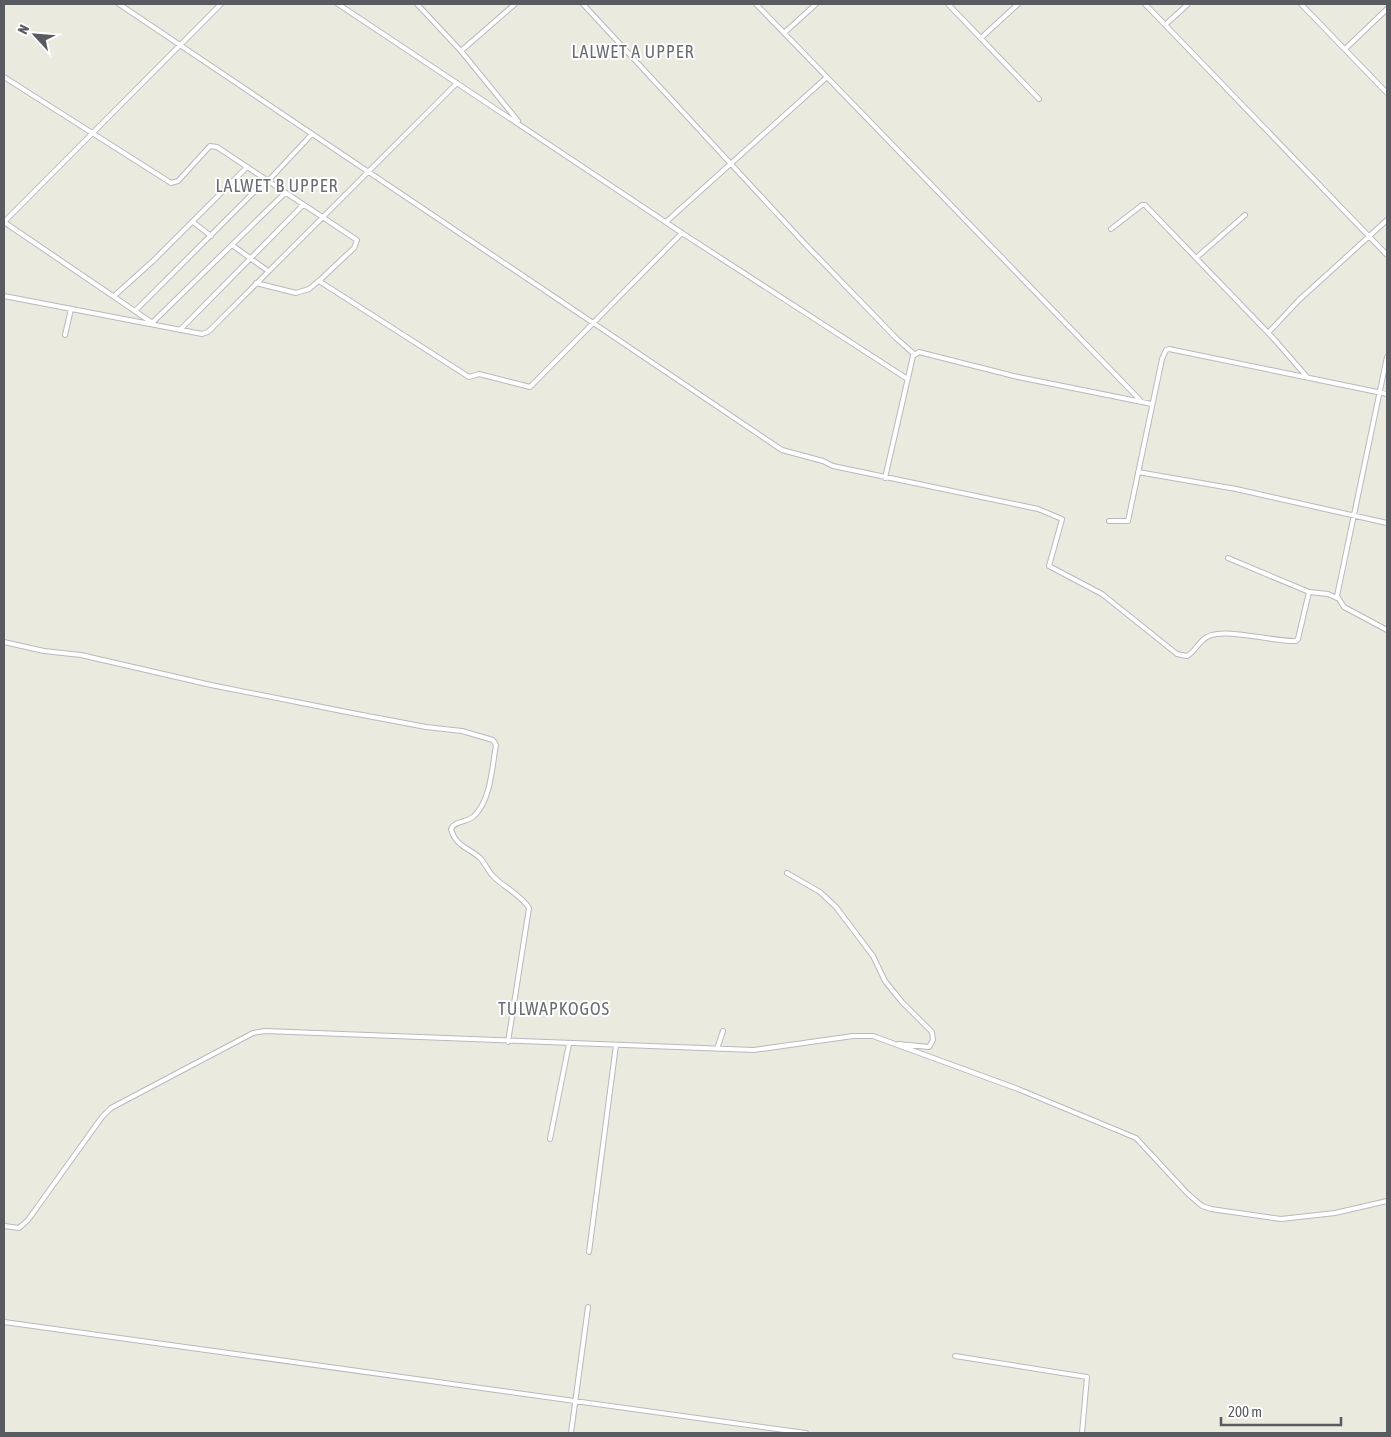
<svg xmlns="http://www.w3.org/2000/svg" width="1391" height="1437" viewBox="0 0 1391 1437" font-family="'Asap Condensed',sans-serif">
  <rect width="100%" height="100%" fill="#ebeadf"/>
  <g fill="none" stroke-linecap="round" stroke-linejoin="round">
    <g stroke="#b7b9be" stroke-width="6">
      <path id="street" d="M119,4L782,450L823,461L833,466L1038,509L1062,519L1061,523L1049,566L1102,594L1177,654L1187,656C1195,652 1199,641 1207,637C1225,627 1273,642 1296,641L1298,639L1309,592L1228,558
        M338,4L682,233L906,378
        M417,4L461,51L518,121
        M583,4L806,245L896,338L914,354
        M756,4L1140,400
        M948,4L1039,99
        M1145,4L1387,255
        M1301,4L1387,93
        M1165,25L1188,4
        M784,33L816,4
        M981,38L1018,4
        M1345,49L1387,9
        M461,51L515,4
        M4,77L171,183L178,181L210,146L217,147L357,240L354,248L321,279L309,289L296,293L256,283
        M268,181L312,134
        M667,221L827,77
        M4,222L221,4
        M4,222L154,324
        M193,222L211,236
        M1111,229L1142,205H1145L1274,339L1307,377
        M232,245L268,271
        M1196,258L1245,215
        M319,281L469,377L479,374L530,387L682,233
        M4,296L202,334L208,332L457,83
        M114,296L153,261L247,167
        M136,310L266,180
        M153,322L285,193
        M180,330L303,205
        M1268,333L1299,300L1387,220
        M65,335L71,309
        M1138,472L1236,489L1387,523
        M885,478L913,356L919,352L1018,377L1152,404
        M1109,521H1128L1162,359L1166,350L1169,349L1387,394
        M1309,592L1328,594L1339,599L1344,607L1387,630
        M1339,599L1337,596L1387,357
        M4,642L44,651L81,655L211,685L357,714L426,727L462,731L493,740L496,745C492,767 491,800 474,816C467,823 455,820 451,829C456,847 468,847 480,858C486,864 488,872 494,877C505,888 521,895 529,908L508,1042
        M787,873L820,892L836,907L873,956L885,981L902,1002L932,1032L933,1040L929,1047L898,1044
        M717,1049L723,1031
        M550,1139L569,1044
        M4,1226L19,1228L28,1220L102,1117L111,1108L253,1033L265,1031L754,1050L853,1036H873L1018,1089L1136,1138L1187,1193L1202,1206L1211,1209L1281,1219L1335,1213L1387,1201
        M589,1252L616,1045
        M4,1322L806,1433
        M955,1356L1087,1377L1082,1433
        M571,1433L588,1307"/>
    </g>
    <use href="#street" stroke="#fff" stroke-width="4"/>
  </g>
  <g text-anchor="middle" stroke-width="4" stroke-linejoin="round" paint-order="stroke">
    <g font-size="18" letter-spacing="1" fill="#696c72" stroke="#fff">
      <text x="633" y="58">LALWET A UPPER</text>
      <text x="277" y="192">LALWET B UPPER</text>
      <text x="554" y="1015">TULWAPKOGOS</text>
    </g>
  </g>
  <rect width="1391" height="1437" fill="none" stroke="#585b60" stroke-width="10"/>
  <g transform="translate(35 35) rotate(296)" stroke="#ffffff" stroke-width="4" paint-order="stroke">
  <path d="M0-4L9 19L0 12L-9 19Z" fill="#585b60"/>
  <text y="-8" font-size="14" font-weight="bold" text-anchor="middle" fill="#585b60">N</text>
  </g>
  <path d="M1221 1417v8h120v-8" fill="none" stroke="#585b60" stroke-width="2.5"/>
  <text x="1228" y="1417" font-size="15" fill="#585b60" stroke="#ffffff" stroke-width="4" paint-order="stroke">200 m</text>
</svg>
